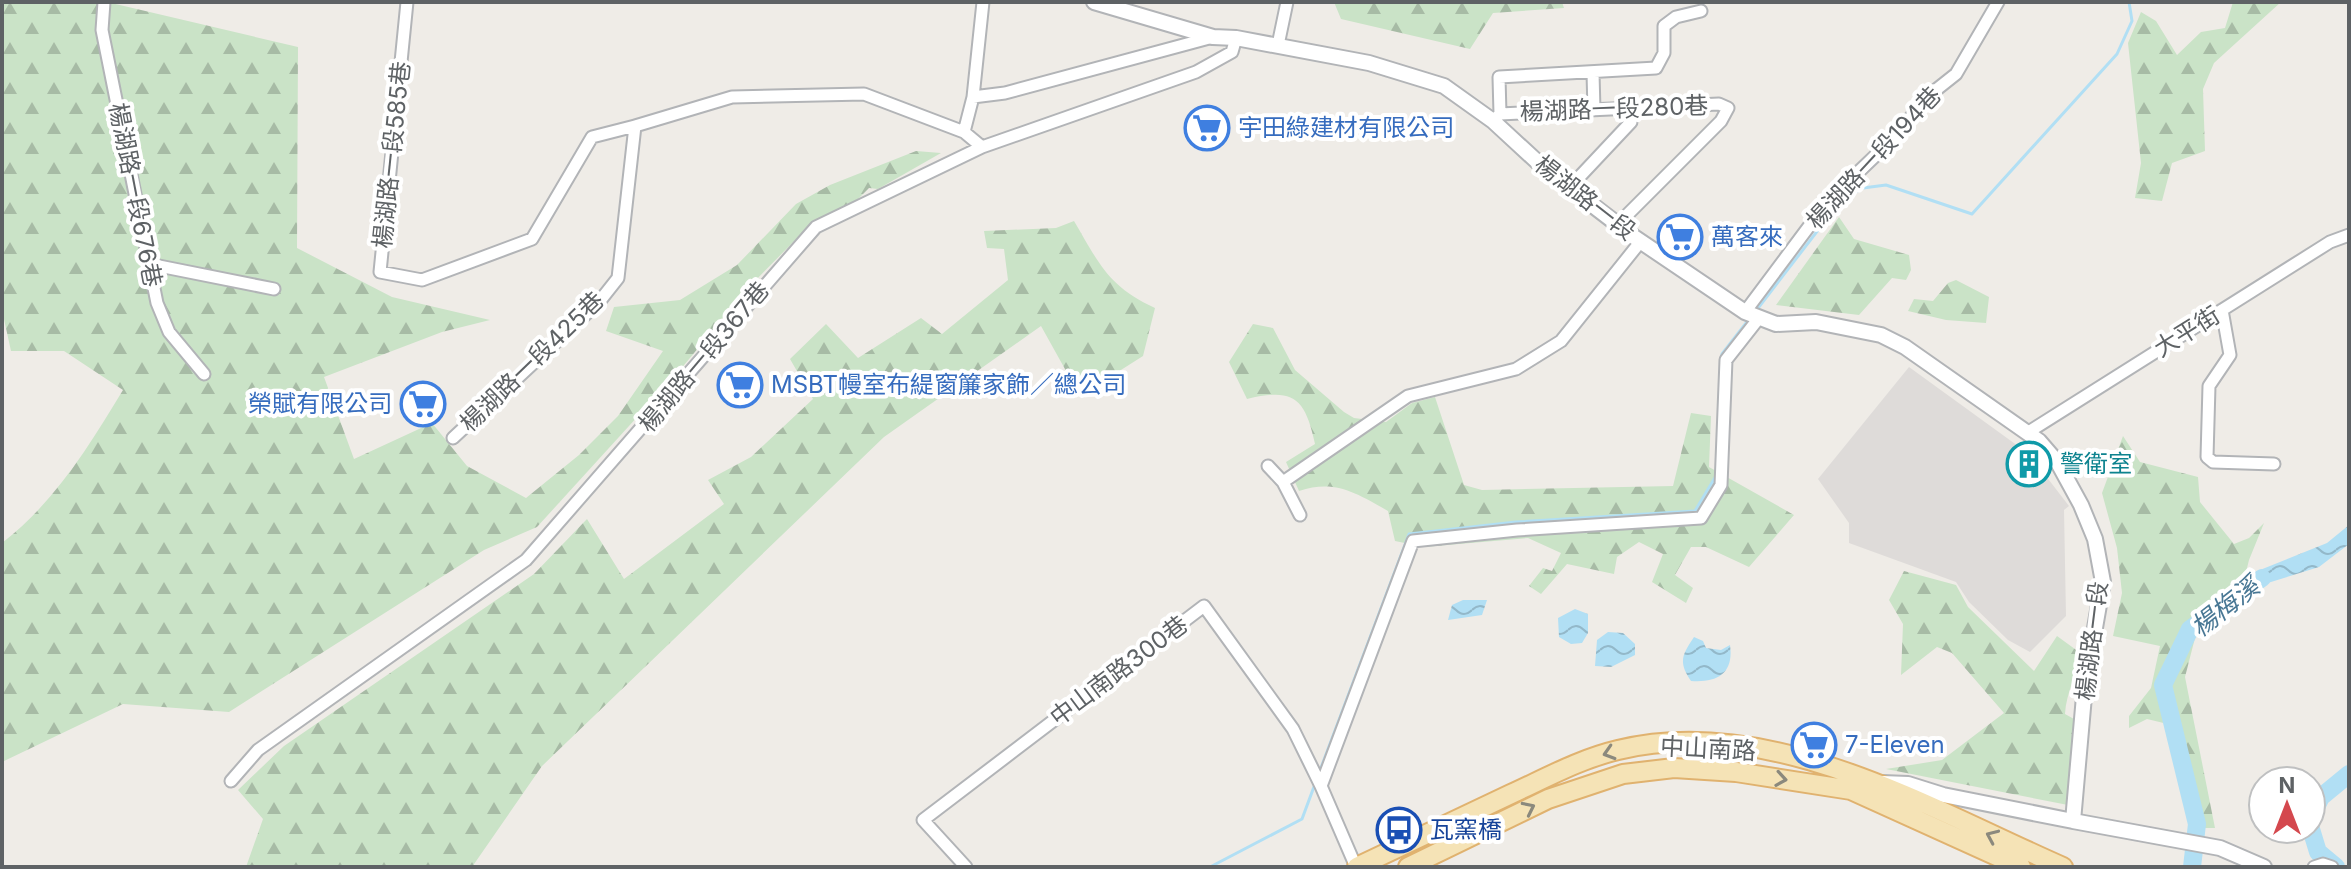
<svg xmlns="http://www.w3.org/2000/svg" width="2351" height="869" viewBox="0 0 2351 869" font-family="Inter,'Noto Sans TC',sans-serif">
  <defs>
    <pattern id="forest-firs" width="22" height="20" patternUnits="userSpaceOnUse" patternTransform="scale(2)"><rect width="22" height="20" fill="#cae3c7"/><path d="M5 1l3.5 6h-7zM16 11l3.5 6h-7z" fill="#a7bba5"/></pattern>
    <pattern id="water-waves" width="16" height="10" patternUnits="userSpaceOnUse" patternTransform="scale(2)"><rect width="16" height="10" fill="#b1dff4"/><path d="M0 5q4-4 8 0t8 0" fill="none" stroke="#93b8c9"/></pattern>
  </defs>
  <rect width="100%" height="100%" fill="#efece7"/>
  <path fill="#dedbd9" d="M1909,367L2029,454L2069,506L2064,510L2066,616L2030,652L2008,640L1969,602L1956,582L1849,543V523L1818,479Z"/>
  <path fill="url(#forest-firs)" d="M2,2H107L298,47L297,248L392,297L490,320L442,332L324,377L354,459L432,423L467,466L526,498L579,455L618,416L663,351L606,331L614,307L680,300L737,265L796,204L830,185L916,151L941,153L878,189L869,188L858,199L809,226L747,289L680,370L537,527L484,550L229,712L123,704L2,762V543C55,502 89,446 123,390L64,351H11L2,310Z
    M1334,2H1562L1564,8L1493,13L1470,49L1341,19Z
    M2233,2H2281L2214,63L2203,89L2205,151L2172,163L2162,201L2135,198L2141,163L2128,43L2141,12L2156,21L2177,55L2201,32L2225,28Z
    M1839,217L1854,239L1909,255L1911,270L1906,280L1892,278L1859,315L1776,305Z
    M1074,221C1100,265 1108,286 1155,308L1143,356L1080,396L1041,326L884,437L542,766L472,867H246L263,819L238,790L284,746L534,574L587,519L624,579L724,504L708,480L751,457L813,399L790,359L826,324L858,358L921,318L942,334L1008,280L1004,249L987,248L984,231L1056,228Z
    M1956,280L1989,297L1986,323L1946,320L1908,311L1914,299L1933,301L1948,283Z
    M1253,324L1273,328L1295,370L1344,412L1354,418L1386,422L1412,403L1435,397L1464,485L1482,490L1673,486L1691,413L1711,416L1709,467L1794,515L1749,567L1706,547H1691L1675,575L1693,588L1686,603L1652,582L1663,554L1639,542L1617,557L1614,574L1567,564L1541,594L1529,586L1543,568L1552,571L1561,553L1528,538L1424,547L1395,541L1388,511C1356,493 1335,479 1299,491L1286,462L1315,444C1305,397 1293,388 1247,399L1229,362Z
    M2123,436L2140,462L2198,477L2200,502L2234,544L2249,538L2264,523L2249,560L2238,604L2195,638L2185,677L2215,828H2204L2180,727L2147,719L2129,728V716L2151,688L2160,646L2113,636L2122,593L2117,548L2102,493Z
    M1904,571L1956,585L1968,607L2034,671L2057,636L2079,652C2078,674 2066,692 2065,714L2074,719L2068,805L1886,769L1942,760L2004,713L1952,653L1937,647L1901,675L1903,624L1889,600Z"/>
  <path fill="url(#water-waves)" d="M2349,525V544L2319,567L2245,590L2255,572L2327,543Z
    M1463,600H1487L1482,615L1448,620L1452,605Z
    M1575,609L1588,614V633L1582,643L1571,644L1559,637L1558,618Z
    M1608,632L1623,633L1635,644V655L1611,667L1595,666L1597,640Z
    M1694,637L1703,641L1706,648L1721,650L1730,645C1734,673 1718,683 1691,681C1678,662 1682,655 1694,637Z"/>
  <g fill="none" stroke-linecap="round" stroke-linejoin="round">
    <path stroke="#b1dff4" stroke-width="3" d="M1755,312L1842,199L1863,188L1886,185L1972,214L2117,54L2132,21L2129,2
      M1721,361L1722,354L1750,318
      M1319,773L1409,534L1516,522L1695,511L1716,476
      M1210,867L1302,819L1315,784"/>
    <path stroke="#b1dff4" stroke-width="18" d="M2311,818L2321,797L2349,774
      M2311,829L2318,852L2336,867
      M2192,867L2197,824L2163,685L2190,629L2262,578"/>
    <g stroke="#b2b4b7" stroke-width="15">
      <path id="minor" d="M104,2L102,30L157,303L169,332L204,374
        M407,2L380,272L422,280L532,239L592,137L635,126
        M1278,45L1287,2
        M1593,73L1594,110
        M973,97L1005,93L1213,37
        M1500,114L1719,104L1728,108L1721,121L1617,225
        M1496,118L1500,114L1499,77L1656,68L1664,53V26L1676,17L1701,11
        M964,132L973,97L983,2
        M1569,188L1631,122
        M149,264L274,289
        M2222,310L2230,355L2209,386L2207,457L2213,462L2274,464
        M1745,312L1828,201L1895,137L1927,97L1956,74L1998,2
        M2027,433L2330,242L2349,235
        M453,438L599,302L618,278L635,126L732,97L864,94L964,132L982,147
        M1268,466L1283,482L1300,515
        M1283,482L1408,396L1516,369L1561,341L1641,241
        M231,781L258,750L526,560L816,227L982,147L1196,72L1232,52L1236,38
        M966,867L923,820L1204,606L1293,729L1321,786
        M1356,867L1321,786L1413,541L1517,530L1701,518L1721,485L1726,360L1759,318
        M2314,867L2323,864L2332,867"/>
    </g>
    <g stroke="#b2b4b7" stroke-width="18">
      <path id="tertiary" d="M1094,2L1213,37L1236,38L1369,63L1444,86L1493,121L1544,168L1634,237L1745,312L1776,324L1816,322L1881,335L1905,347L2039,441L2058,463L2081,505L2095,539L2103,582L2085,685L2073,821L2220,848L2264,867
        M1882,783L1908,784L1943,795L2073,821"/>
    </g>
    <g stroke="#e0b26f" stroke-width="22">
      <path id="primary" d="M1357,867C1408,843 1460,818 1511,794C1546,778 1580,759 1618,750C1771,713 1928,808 2063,867
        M1408,867L1548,799L1623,774L1674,768L1736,772L1851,790L2021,867"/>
    </g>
    <use href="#minor" stroke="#fff" stroke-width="11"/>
    <use href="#tertiary" stroke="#fff" stroke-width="14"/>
    <use href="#primary" stroke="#f5e3b6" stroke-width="18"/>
  </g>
  <defs><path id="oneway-chevron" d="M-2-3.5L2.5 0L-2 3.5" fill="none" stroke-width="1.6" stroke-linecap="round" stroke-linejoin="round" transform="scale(2)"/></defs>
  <g stroke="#8b897d">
    <use href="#oneway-chevron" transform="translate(1609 753) rotate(163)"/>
    <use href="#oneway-chevron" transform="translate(1781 779) rotate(9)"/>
    <use href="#oneway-chevron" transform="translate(1529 808) rotate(-26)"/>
    <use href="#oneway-chevron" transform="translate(1992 836) rotate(-156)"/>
  </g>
  <defs>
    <g id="supermarket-ring" transform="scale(2.3)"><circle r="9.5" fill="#fff" stroke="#3f7fe0" stroke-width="1.5"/><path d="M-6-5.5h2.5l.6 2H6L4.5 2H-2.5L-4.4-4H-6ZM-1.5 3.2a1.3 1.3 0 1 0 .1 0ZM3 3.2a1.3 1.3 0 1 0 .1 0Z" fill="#3f7fe0"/></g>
    <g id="building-ring" transform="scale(2.3)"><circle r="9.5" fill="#fff" stroke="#0f9aa8" stroke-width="1.5"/><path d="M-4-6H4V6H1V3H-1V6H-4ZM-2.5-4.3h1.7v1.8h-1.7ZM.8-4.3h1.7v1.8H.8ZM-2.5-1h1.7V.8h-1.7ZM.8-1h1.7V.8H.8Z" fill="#0f9aa8"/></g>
    <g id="bus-ring" transform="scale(2.3)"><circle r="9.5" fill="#fff" stroke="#1a4fb4" stroke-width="1.5"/><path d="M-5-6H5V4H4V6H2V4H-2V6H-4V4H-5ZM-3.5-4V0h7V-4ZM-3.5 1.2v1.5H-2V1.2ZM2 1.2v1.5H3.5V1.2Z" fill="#1a4fb4"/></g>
  </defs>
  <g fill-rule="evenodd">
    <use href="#supermarket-ring" x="1207" y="128"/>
    <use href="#supermarket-ring" x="1680" y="237"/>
    <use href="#supermarket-ring" x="740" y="385"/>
    <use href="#supermarket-ring" x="423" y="404"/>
    <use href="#building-ring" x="2029" y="464"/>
    <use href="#supermarket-ring" x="1814" y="745"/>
    <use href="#bus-ring" x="1399" y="830"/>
  </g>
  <g text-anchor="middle" stroke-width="8" stroke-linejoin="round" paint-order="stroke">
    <g font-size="24" fill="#5e6265" stroke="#fff">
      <text transform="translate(1614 109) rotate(-2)" y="8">楊湖路一段280巷</text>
      <text transform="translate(392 155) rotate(-84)" y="8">楊湖路一段585巷</text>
      <text transform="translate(1874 158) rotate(-47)" y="8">楊湖路一段194巷</text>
      <text transform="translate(135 195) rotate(79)" y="8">楊湖路一段676巷</text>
      <text transform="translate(1585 198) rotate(38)" y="8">楊湖路一段</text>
      <text transform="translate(2187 332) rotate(-32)" y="8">大平街</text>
      <text transform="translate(704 357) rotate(-50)" y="8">楊湖路一段367巷</text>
      <text transform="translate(532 362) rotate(-44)" y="8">楊湖路一段425巷</text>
      <text transform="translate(2092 641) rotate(-83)" y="8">楊湖路一段</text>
      <text transform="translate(1119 671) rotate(-37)" y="8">中山南路300巷</text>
      <text transform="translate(1708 749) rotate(3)" y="8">中山南路</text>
    </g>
    <g font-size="24" fill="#366cbe" stroke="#fff" text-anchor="start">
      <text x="1238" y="136">宇田綠建材有限公司</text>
      <text x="1711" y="245">萬客來</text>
      <text x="771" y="393">MSBT幔室布緹窗簾家飾／總公司</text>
      <text x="392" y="412" text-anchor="end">榮賦有限公司</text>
      <text x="1845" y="753">7-Eleven</text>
    </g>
    <g font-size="24" fill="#0d838f" stroke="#fff" text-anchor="start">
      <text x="2060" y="472">警衛室</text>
    </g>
    <g font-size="24" fill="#164399" stroke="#fff" text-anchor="start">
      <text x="1430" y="838">瓦窯橋</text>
    </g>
    <g font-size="26" font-style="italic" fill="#487794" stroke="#fff">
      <text transform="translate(2225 607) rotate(-38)" y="9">楊梅溪</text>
    </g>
  </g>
  <rect width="2351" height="869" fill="none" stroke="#5e6265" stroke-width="8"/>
  <g transform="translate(2287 805)"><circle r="38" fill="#ffffff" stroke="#bfc0c1" stroke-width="2"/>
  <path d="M0-6L14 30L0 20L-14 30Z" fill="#d4484e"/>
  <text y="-12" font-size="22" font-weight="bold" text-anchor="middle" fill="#5e6265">N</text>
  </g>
</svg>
